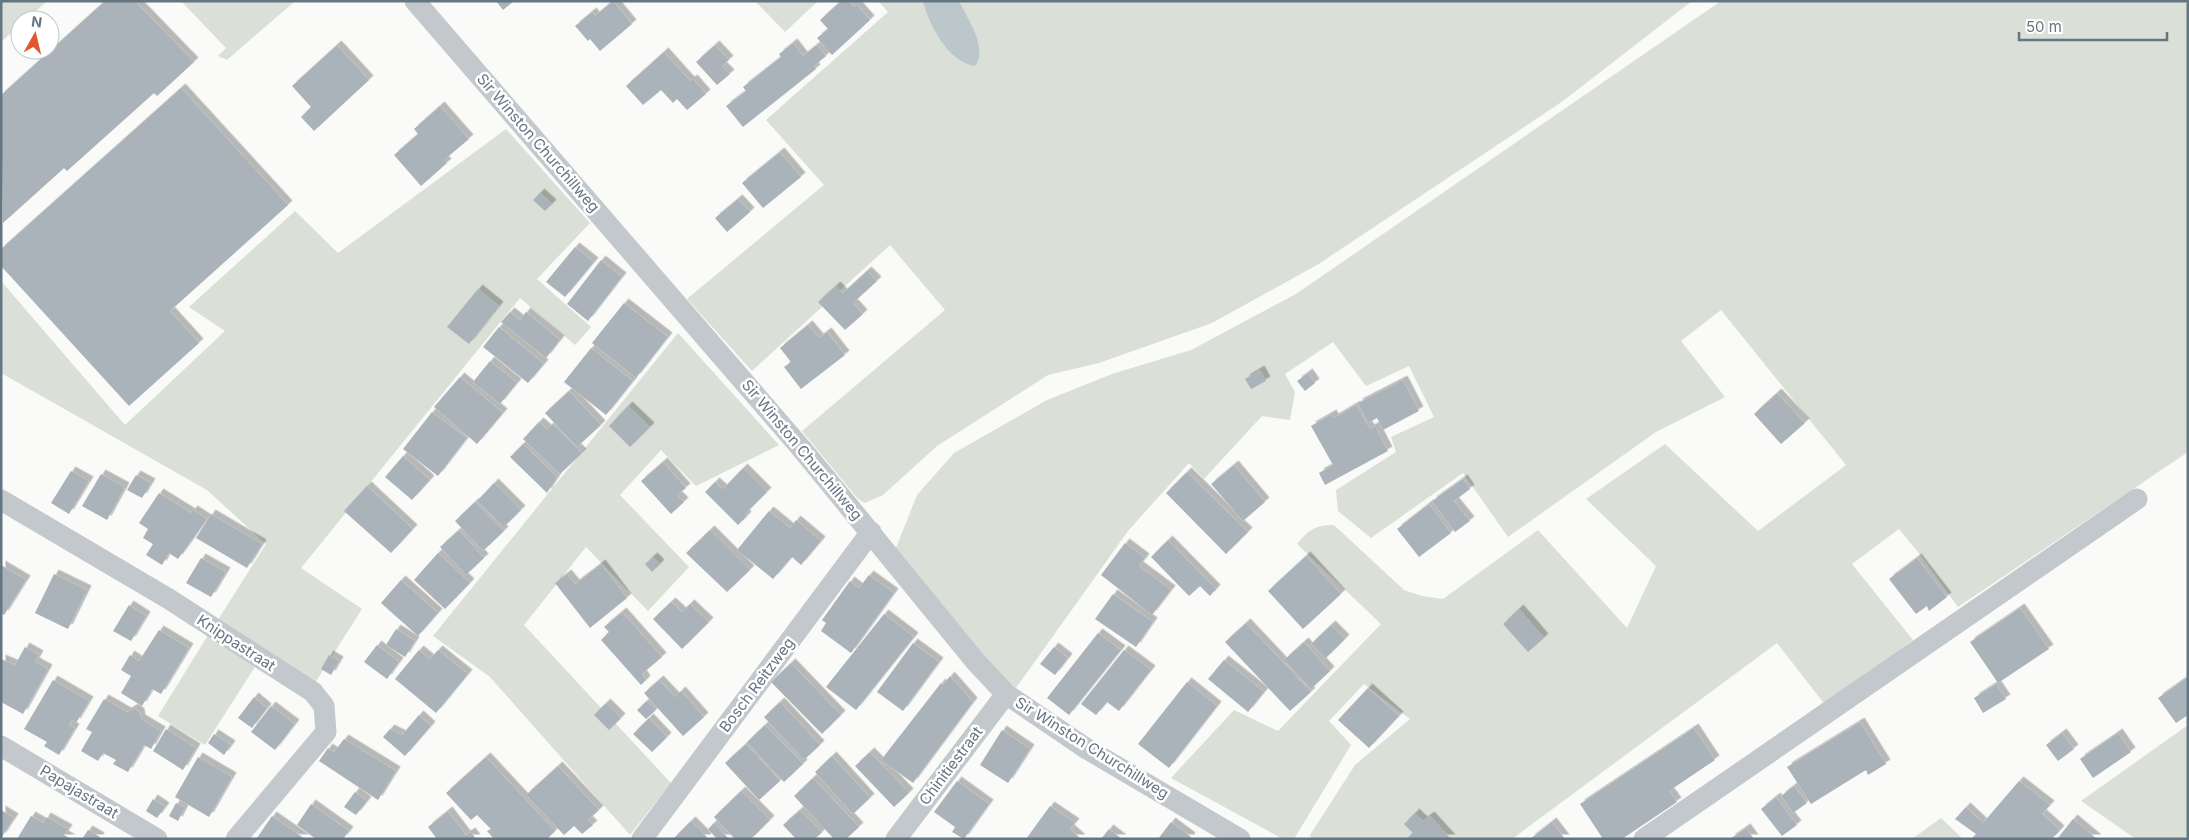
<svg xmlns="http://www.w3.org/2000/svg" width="2189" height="840" viewBox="0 0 2189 840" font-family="Inter,sans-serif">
  <defs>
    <filter id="shadow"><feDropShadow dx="4.5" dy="-4.5" stdDeviation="0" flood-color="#0004"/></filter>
  </defs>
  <rect width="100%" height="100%" fill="#fafaf8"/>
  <path fill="#dadfd7" d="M1,1H47L26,20H20V25L1,42Z
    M181,1H295L227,60L218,56L226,48Z
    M755,1H818L785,32Z
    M878,1H1692L1563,101L1317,265L1212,323L1099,363L1048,375L937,446L883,495L865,503L858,499L802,431L945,310L890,245L752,371L687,299L824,185L766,120L888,12Z
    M1721,1H2188V452L1958,607L1922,557L1899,529L1852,564L1913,640L1826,706L1777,643L1512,839H1312L1310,835L1355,765L1410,719L1364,684L1329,721L1351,745L1294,839H1283L1171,778L1234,710L1278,731L1381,624L1297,544C1308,530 1316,525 1334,525L1404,590L1422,596L1443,599L1538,530L1627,628L1656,566L1586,499L1665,444L1758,531L1846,465L1721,310L1681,341L1725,397L1656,432L1508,537L1463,473L1371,538L1338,511L1336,490L1396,452L1391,437L1434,417L1409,366L1366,386L1333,342L1285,374L1295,392L1290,420L1262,416L1204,479L1189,463L1128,531L1016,688L1003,679L896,548L917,495L954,453L1047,400L1112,374L1191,350L1296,294Z
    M506,129L590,223L537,279L591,327L575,345L520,298L301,568L362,609L313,686L216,623L266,544L207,490L1,373V281L125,425L225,331L189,307L295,211L338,253Z
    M678,333L779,445L696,486L661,450L620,495L689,567L648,611L586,547L524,625L671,783L630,835L490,677L433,636Z
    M210,632L258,662L205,745L158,716Z
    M2188,725V839H2136L2081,801Z
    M1941,818L1963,839H1912Z"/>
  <path fill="#bbc7cb" d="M923,1H959C967,18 989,49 975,66C948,62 929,25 923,1Z"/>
  <path fill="#aab3b9" filter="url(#shadow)" d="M105,1H135L194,62L157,96L154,93L67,171L64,168L3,223L1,95Z
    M496,1H514L503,10Z
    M613,1L632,24L600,51L590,39L588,41L575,26L592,12L595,16Z
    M841,1H849L854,7L857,5L870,20L832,55L817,38L828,29L820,20Z
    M793,43L803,56L817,45L826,56L814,66L816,69L743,127L726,106L746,91L743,87L781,57L779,54Z
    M337,45L369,80L314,131L301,117L311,107L292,86Z
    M715,45L729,60L722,66L730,74L717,85L696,62Z
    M664,52L690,81L693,79L706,94L687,110L677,99L673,103L661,90L643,105L626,86Z
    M181,88L288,205L170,311L199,343L129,406L1,266V249Z
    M440,106L469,139L444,160L447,163L421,186L394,155L418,134L414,129Z
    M780,152L801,177L763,208L742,183Z
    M540,193L552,204L545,211L533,200Z
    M738,199L750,212L727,232L715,218Z
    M575,247L594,262L565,297L546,282Z
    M601,260L622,277L588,321L567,304Z
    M867,271L877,281L853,303L863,314L845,330L818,302L836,286L843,293Z
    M478,289L499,306L469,344L447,327Z
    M624,303L668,337L636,378L592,343Z
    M510,312L520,320L526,312L560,340L546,358L501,322Z
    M808,325L819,338L827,332L845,355L801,389L784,367L791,362L780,348Z
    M499,327L544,364L528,383L483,347Z
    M591,348L633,381L606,415L564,382Z
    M490,361L517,383L500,404L473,382Z
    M1260,370L1266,381L1251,389L1245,379Z
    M1308,373L1315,383L1305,391L1297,381Z
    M460,377L503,413L477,444L434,407Z
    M1403,380L1419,411L1383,430L1377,418L1368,423L1358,403Z
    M569,391L601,425L577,447L545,413Z
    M1777,393L1805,423L1781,444L1754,414Z
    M1356,405L1370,429L1375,426L1388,451L1325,485L1319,473L1333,465L1311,426L1332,414L1334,418Z
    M628,406L650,427L630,447L609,426Z
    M432,412L467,438L438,476L403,449Z
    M539,422L547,429L553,424L582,453L560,474L523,439Z
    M523,444L557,477L547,493L510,457Z
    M403,456L430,480L412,500L385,477Z
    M663,462L686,488L677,495L684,502L671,514L641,481Z
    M1234,465L1265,502L1243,521L1211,484Z
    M743,468L767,492L745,514L747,516L738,525L705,492L715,482L723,489Z
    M71,471L89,481L69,514L51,503Z
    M1187,472L1248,532L1226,554L1166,493Z
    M101,474L125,487L107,520L82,506Z
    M136,475L151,483L142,498L127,490Z
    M1463,479L1470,489L1454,501L1470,521L1455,532L1432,501Z
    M494,483L521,510L504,527L477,501Z
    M367,486L413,529L391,553L344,511Z
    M159,493L191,513L193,510L207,519L178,559L169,553L162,565L146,555L153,544L143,538L148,529L139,523Z
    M475,502L504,531L483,551L455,521Z
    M1429,504L1451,533L1419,557L1397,529Z
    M769,511L790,528L796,520L821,541L801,565L792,557L773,579L737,550Z
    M211,514L262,544L247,568L196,538Z
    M459,530L484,558L466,575L440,547Z
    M710,530L750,570L727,592L686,553Z
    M1168,540L1216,589L1210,596L1200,586L1189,596L1151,557Z
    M1125,543L1145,558L1139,566L1171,590L1152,615L1101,575Z
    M438,553L470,583L445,609L414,580Z
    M1306,556L1341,594L1303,629L1268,591Z
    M653,557L660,564L652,572L645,564Z
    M201,558L226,572L211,597L186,583Z
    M1917,558L1947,597L1929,611L1927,606L1916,614L1889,579Z
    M601,564L627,598L590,628L555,583L567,574L575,584Z
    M1,565L26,580L4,615L1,613Z
    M54,574L87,590L68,629L35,613Z
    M869,575L894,593L851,653L821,631L826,623L822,620L850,581L859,588Z
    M401,580L438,613L418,636L381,603Z
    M1113,594L1153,622L1136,647L1095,619Z
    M671,602L682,612L690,604L709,622L682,649L653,619Z
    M129,605L146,616L131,641L113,631Z
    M2020,608L2049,649L1998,683L1970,642Z
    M1519,609L1544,638L1528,652L1503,624Z
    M622,612L662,657L642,674L646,680L641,685L601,640L609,632L604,627Z
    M884,614L914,637L856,710L826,687Z
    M1246,623L1311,692L1290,711L1225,642Z
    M1331,625L1345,639L1326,658L1311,644Z
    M396,629L415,641L405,657L386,645Z
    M159,630L189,648L161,694L152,689L142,706L121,693L131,676L121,670L130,655L139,661Z
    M1098,633L1121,650L1069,715L1047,698Z
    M1304,642L1330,671L1311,689L1284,660Z
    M913,643L939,662L903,711L877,692Z
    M377,645L399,662L387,679L364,662Z
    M25,647L39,655L35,662L48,669L23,714L1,702V659L15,665Z
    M1054,647L1068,658L1055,675L1040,664Z
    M419,650L430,659L438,650L468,674L436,713L395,679Z
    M1124,650L1151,670L1119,711L1107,702L1096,715L1081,704Z
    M329,655L339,661L331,675L321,669Z
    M1224,660L1264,692L1248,712L1208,679Z
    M791,663L841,715L822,734L771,682Z
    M950,676L973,702L913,783L881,760L941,683L943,685Z
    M2188,677V715L2176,723L2158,698Z
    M53,680L89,701L76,723L72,720L69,725L75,728L59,755L44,746L47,742L24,729Z
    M659,680L675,697L681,691L704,717L683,736L644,693Z
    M1187,682L1217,706L1169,768L1138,744Z
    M1996,684L2006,699L1983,713L1974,698Z
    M1368,688L1399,716L1369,748L1338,720Z
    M254,697L267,708L252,728L238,718Z
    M104,699L127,712L134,708L140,713L141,719L161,731L151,749L144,745L128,772L113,764L116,760L103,753L98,761L81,751L92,732L86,729Z
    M647,701L656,710L646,719L637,710Z
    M780,702L820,745L804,760L764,717Z
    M606,703L621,718L609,730L594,715Z
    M271,706L295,724L275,750L251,732Z
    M419,715L431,726L405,756L383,737L390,729L402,735Z
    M649,718L667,737L652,752L633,734Z
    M1860,722L1886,764L1868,775L1866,770L1811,804L1787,767Z
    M765,725L803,764L784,782L747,742Z
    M1694,728L1715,760L1669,791L1677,802L1622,839H1603L1580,804Z
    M166,729L196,748L183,770L153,751Z
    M1002,730L1030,749L1008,783L980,765Z
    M2062,733L2074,749L2058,761L2046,745Z
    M2118,733L2131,752L2093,778L2080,759Z
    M214,734L231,745L224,755L208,743Z
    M344,739L396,771L378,800L319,761L328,748L334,752Z
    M746,744L780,781L759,800L725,763Z
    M870,752L909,793L894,807L855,766Z
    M832,756L870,798L853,814L815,772Z
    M198,757L232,777L209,817L175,797Z
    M486,757L555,831L547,839H494L487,831L491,829L477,815L471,820L446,793Z
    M558,766L599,810L588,820L593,825L582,834L574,826L564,835L526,795Z
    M813,778L859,827L846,839H834L794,796Z
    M957,781L989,804L964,839L952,832L955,827L934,812Z
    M2019,781L2050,805L2042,814L2060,830L2052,839H1971L1976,834L1955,819L1966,807L1983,823Z
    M1794,786L1807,803L1793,813L1781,796Z
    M741,791L770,820L751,839H735L714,817Z
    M355,792L367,801L356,815L344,807Z
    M1776,797L1797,825L1782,836L1761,809Z
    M153,799L165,807L157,818L146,811Z
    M176,803L185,807L178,821L169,816Z
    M311,804L349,831L343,839H316L297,825Z
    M1050,806L1075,823L1070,829L1081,839H1026Z
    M1,810L14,818L1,838Z
    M800,810L822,832L815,839H796L783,825Z
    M448,811L466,835L471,832L476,839H437L428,827Z
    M1415,813L1423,821L1430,816L1451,839H1406L1413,833L1404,824Z
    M31,816L43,823L46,817L68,829L64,835L71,839H17Z
    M272,816L305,839L257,838Z
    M2073,819L2097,839H2057Z
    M691,821L707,837L706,839H673Z
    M1171,822L1191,837L1190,839H1158Z
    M1552,822L1565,839H1530Z
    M714,823L729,839H717L708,829Z
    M1746,828L1754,839H1730Z
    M1109,829L1122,839H1101Z
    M88,830L100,837L99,839H82Z"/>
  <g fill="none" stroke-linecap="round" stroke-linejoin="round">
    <path stroke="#c3c8cc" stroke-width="21" d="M415,1L801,448L976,662L1006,694L1087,749L1240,839
      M1,500L169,599L313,692L324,706L326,732L236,839
      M1,746L157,839
      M642,839L871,532
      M896,839L1006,694
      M1644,839L2137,499"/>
  </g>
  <g text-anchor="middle" stroke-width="5" stroke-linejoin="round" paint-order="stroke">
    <g font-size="15" fill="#657683" stroke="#fff">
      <text transform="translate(538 143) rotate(49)" y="5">Sir Winston Churchillweg</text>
      <text transform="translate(802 450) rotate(50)" y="5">Sir Winston Churchillweg</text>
      <text transform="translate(236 643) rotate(33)" y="5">Knippastraat</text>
      <text transform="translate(757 685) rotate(-53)" y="5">Bosch Reitzweg</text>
      <text transform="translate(1092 748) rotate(32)" y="5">Sir Winston Churchillweg</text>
      <text transform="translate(951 766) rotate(-53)" y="5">Chinitiestraat</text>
      <text transform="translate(79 792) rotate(31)" y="5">Papajastraat</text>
    </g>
  </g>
  <rect width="2189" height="840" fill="none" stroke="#657683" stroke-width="5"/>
  <g transform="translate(35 35) rotate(8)"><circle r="24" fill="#ffffff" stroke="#c1c8cd"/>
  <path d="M0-4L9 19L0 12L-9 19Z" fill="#e4572e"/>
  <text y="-8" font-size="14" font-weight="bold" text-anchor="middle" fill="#657683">N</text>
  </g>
  <path d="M2019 32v8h148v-8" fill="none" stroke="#657683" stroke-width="2.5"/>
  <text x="2026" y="32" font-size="15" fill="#657683" stroke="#ffffff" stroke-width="4" paint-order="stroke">50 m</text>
</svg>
